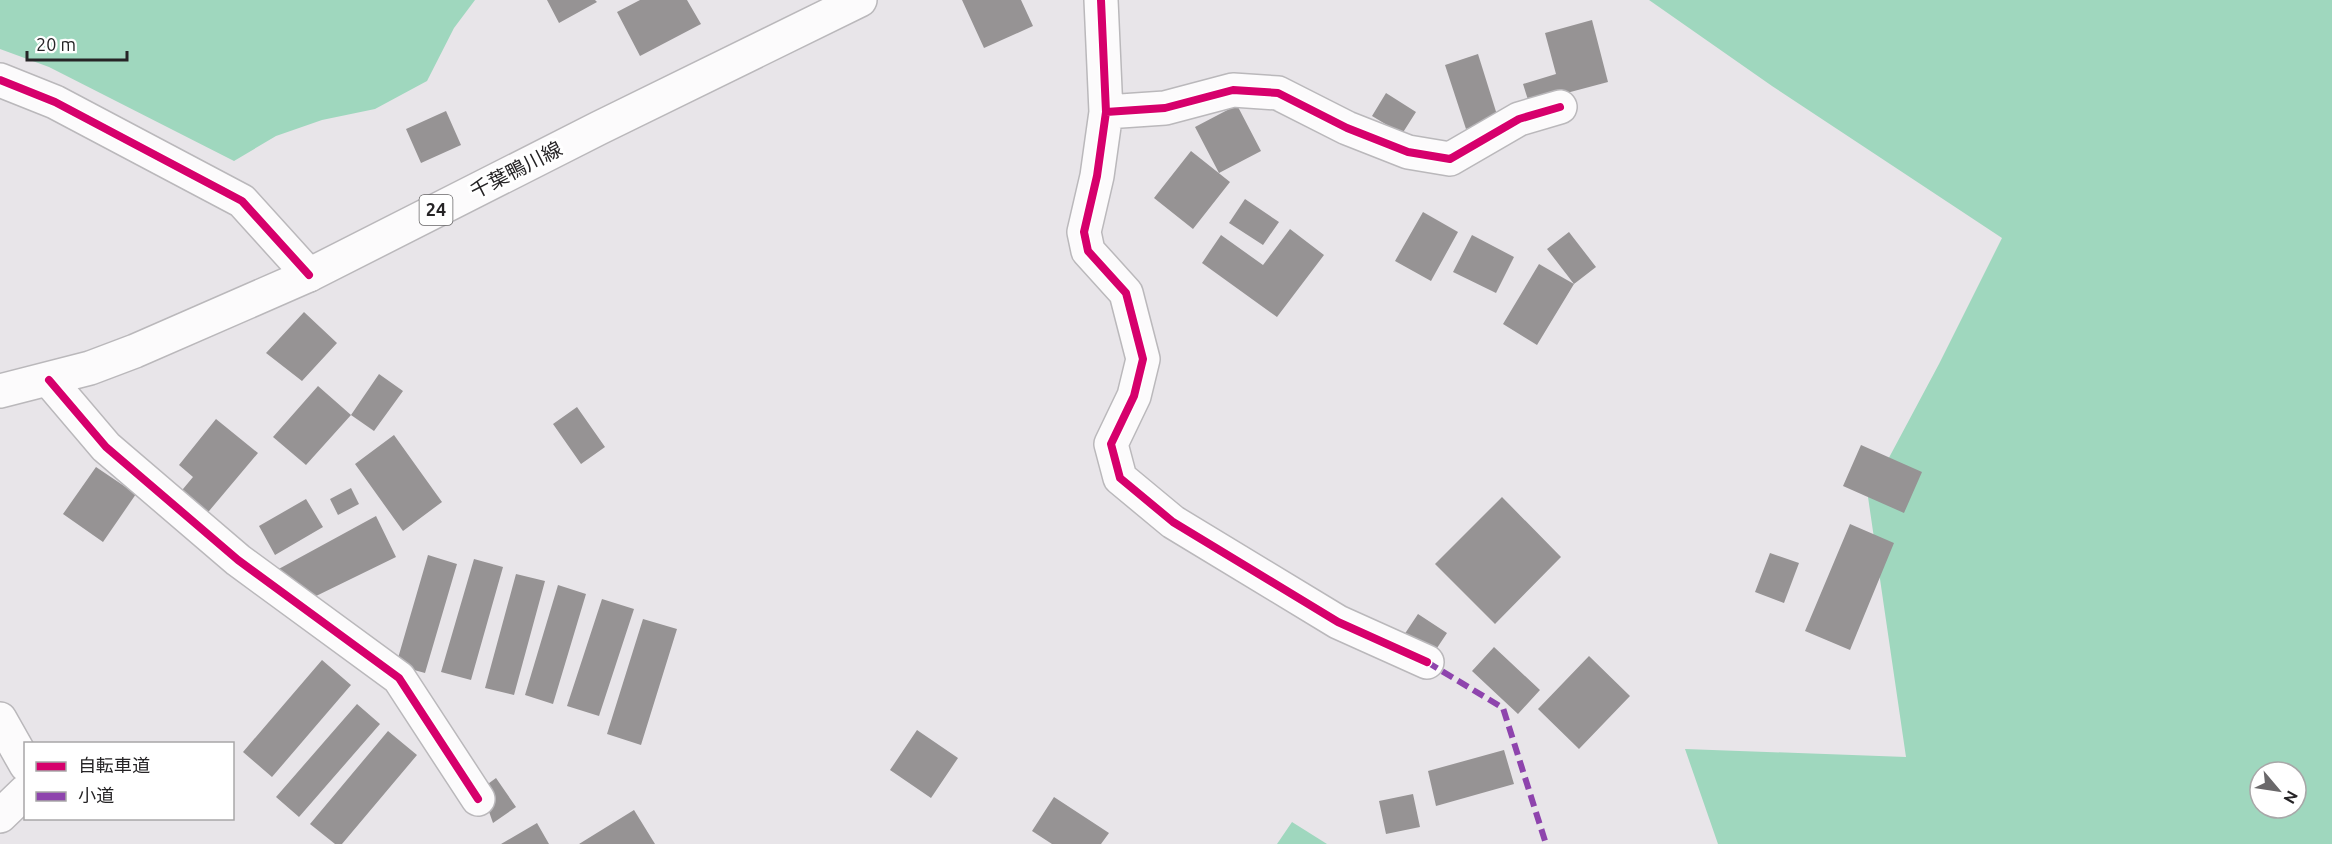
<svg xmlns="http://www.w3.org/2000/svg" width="2332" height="844" viewBox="0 0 2332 844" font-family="Ubuntu,'Noto Sans JP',sans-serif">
  <rect width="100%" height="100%" fill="#e8e5e9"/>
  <path fill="#9fd7be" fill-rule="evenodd" d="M0,0H475L454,28L427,81L375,109L322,120L276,136L234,161L49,67L0,49Z
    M1649,0H2332V844H1718L1685,749L1906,757L1868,497L1939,364L2002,238L1772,86ZM2260,772H2296V808H2260Z
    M1292,822L1327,844H1277Z"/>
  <path fill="#969394" d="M547,0H595L597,2L559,23Z
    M640,0H687L701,24L640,56L617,12Z
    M962,0H1021L1033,26L984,48Z
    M1592,20L1608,82L1529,103L1523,84L1556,74L1545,33Z
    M1478,54L1498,118L1466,129L1445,65Z
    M1386,93L1416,112L1402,134L1372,116Z
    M1237,105L1261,151L1219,173L1195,127Z
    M446,111L461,145L421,163L406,129Z
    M1191,151L1230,182L1193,229L1154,198Z
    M1245,199L1279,222L1263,245L1229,223Z
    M1423,212L1458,232L1431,281L1395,261Z
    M1290,229L1324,255L1277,317L1202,263L1221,235L1263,265Z
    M1569,232L1596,267L1574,284L1537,345L1503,324L1539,264L1574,284L1547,249Z
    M1472,235L1514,257L1496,293L1453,272Z
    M304,312L337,343L302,381L266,353Z
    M379,374L403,391L374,431L351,415Z
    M318,386L351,415L306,465L273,437Z
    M577,407L605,447L581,464L553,424Z
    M216,419L258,453L204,517L178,495L193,477L179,465Z
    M394,435L442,502L403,531L355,464Z
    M1861,445L1922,472L1904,513L1843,486Z
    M96,467L136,494L103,542L63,514Z
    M351,488L359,504L338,515L330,499Z
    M1502,497L1561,557L1495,624L1435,564Z
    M306,499L323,527L275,555L259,526Z
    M376,516L396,557L312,598L275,571Z
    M1850,524L1894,543L1850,650L1805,631Z
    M1770,553L1799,563L1784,603L1755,592Z
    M428,555L457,564L425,673L396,665Z
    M474,559L503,567L471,680L441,672Z
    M516,574L545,581L514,695L485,688Z
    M558,585L586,594L553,704L525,695Z
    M602,599L634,609L599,716L567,706Z
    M1418,614L1447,633L1431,657L1402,638Z
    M643,619L677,629L641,745L607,734Z
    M1494,647L1540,690L1518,714L1472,671Z
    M1589,656L1630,696L1579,749L1538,709Z
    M322,660L351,685L272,777L243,752Z
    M357,704L380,724L299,817L276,797Z
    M917,730L958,758L931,798L890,770Z
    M388,731L417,755L342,844H335L310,824Z
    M1504,750L1514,784L1436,806L1428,771Z
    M496,778L516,807L493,823L481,789Z
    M1413,794L1420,827L1386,834L1379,801Z
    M1054,797L1109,833L1101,844H1052L1032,831Z
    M634,810L655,844H579Z
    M537,823L549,844H501Z"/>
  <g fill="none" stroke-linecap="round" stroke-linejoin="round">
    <g stroke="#bab8bb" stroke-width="36">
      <path id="minor" d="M1101,0L1106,112L1097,176L1084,232L1088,251L1126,293L1143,359L1134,396L1111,444L1120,478L1173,522L1338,622L1427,662
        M0,80L55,102L242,201L309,275
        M1106,112L1165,108L1233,90L1278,93L1347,128L1408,152L1450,159L1519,119L1560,107
        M49,380L106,447L238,560L399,678L478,799
        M0,719L26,765
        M0,816L26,791"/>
    </g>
    <g stroke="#bab8bb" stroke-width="36">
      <path id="primary" d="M0,391L90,368L135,351L309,275L599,128L860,0"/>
    </g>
    <use href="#minor" stroke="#fcfbfc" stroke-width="33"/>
    <use href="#primary" stroke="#fcfbfc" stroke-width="33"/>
    <path stroke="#8e44ad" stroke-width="6" stroke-dasharray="12 6" stroke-linecap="butt" d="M1427,662L1503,708L1546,844"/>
    <g stroke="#fff" stroke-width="11">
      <path id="cycleway" d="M1101,0L1106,112L1097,176L1084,232L1088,251L1126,293L1143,359L1134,396L1111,444L1120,478L1173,522L1338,622L1427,662
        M0,80L55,102L242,201L309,275
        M1106,112L1165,108L1233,90L1278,93L1347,128L1408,152L1450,159L1519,119L1560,107
        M49,380L106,447L238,560L399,678L478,799"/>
    </g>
    <use href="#cycleway" stroke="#d6006c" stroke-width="8"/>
  </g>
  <g text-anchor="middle" stroke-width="6" stroke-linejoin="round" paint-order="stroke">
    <rect fill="#fff" stroke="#676667" stroke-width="1.5" x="419.5" y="195" width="33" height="30" rx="4.5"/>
    <g font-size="18" font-weight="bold" fill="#262426">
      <text x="436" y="216">24</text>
    </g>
    <g font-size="20" fill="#262426" stroke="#fff">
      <text transform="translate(516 170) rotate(-27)" y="7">千葉鴨川線</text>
    </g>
  </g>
  <rect x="24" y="742" width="210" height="78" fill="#ffffff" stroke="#a8a7a8" stroke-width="1.5"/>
  <rect x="36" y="762" width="30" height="9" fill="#d6006c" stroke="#a8a7a8" stroke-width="1.5"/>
  <text x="78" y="772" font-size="18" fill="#262426">自転車道</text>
  <rect x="36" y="792" width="30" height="9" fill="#8e44ad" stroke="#a8a7a8" stroke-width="1.5"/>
  <text x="78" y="802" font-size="18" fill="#262426">小道</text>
  <g transform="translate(2278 790) rotate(119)"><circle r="28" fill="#ffffff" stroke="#a8a7a8" stroke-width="1.5"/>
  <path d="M0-4.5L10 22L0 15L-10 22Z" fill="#6a686a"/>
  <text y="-9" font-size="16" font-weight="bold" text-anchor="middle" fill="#262426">N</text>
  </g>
  <path d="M27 51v9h100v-9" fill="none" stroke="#262426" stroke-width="3"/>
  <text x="36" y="51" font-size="18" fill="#262426" stroke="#ffffff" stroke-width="4.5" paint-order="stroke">20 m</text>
</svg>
